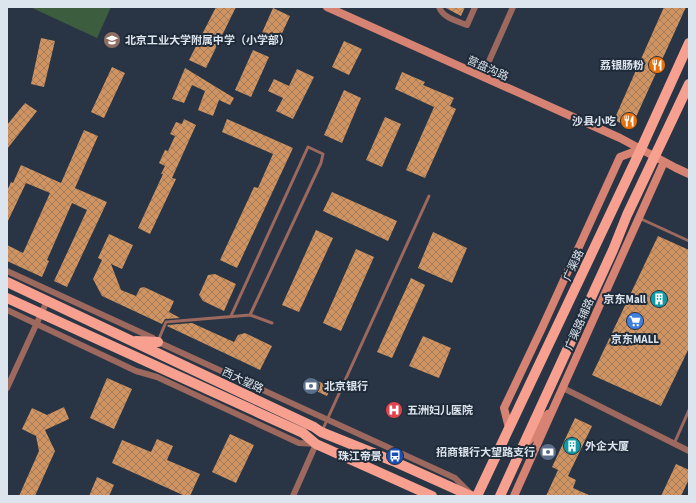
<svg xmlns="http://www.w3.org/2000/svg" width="696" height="503" viewBox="0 0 696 503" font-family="'Source Sans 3','Noto Sans SC',sans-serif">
  <defs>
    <pattern id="building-cross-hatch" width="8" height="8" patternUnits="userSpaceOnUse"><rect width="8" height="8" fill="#cf9461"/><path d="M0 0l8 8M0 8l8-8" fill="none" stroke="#a57c59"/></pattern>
  </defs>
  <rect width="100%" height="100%" fill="#293544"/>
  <path fill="#3c5e3f" d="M30,7H111L97,38Z"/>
  <path fill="url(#building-cross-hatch)" d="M216,7H236L206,68L189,60Z
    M444,7H465L461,16Z
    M664,7H686L631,128L614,120Z
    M273,8L290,16L278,42L261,35Z
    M41,38L55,41L44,87L31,84Z
    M344,41L362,49L349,75L332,67Z
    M253,50L269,57L251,97L235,90Z
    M112,67L125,73L104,118L91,112Z
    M185,68L234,98L230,105L219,100L213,116L198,110L205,91L192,85L184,103L172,99Z
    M297,69L314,77L293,119L276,111L283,98L268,91L274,79L289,86Z
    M402,72L425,82L423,85L454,98L450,106L456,109L425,178L406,170L434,107L395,89Z
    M344,90L361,98L342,143L324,135Z
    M25,103L37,111L7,149V125Z
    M385,117L401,124L382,167L366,160Z
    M184,119L196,125L172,178L176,179L150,234L138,228L163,174H161L165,166L159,163L165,150L168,151L175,136L170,134L176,122L182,124Z
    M227,119L293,148L237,268L220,260L254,187L258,188L273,154L222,132Z
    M84,130L98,136L75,188L107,202L67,287L54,281L87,210L72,203L47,260L49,261L42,277L7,261V245L23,253L50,193L26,183L7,223V191L11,182L13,183L21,165L61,183Z
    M332,192L397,221L388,241L323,211Z
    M316,230L333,238L299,312L282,305Z
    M433,232L467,248L452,283L418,268Z
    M109,234L133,245L122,269L111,264L121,290L136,296L140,288L144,287L174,301L169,312L180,318L165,319L162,324L102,296L93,279L102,260L98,258Z
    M658,236L689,250V348L661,406L592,375Z
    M356,249L374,257L341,331L323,323Z
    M215,274L236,284L224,311L203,301L199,295L208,275Z
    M411,278L425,285L392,358L377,352Z
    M192,323L234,342L238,335L245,333L272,346L260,370L167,326L168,325Z
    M423,336L451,348L439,378L409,366Z
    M309,377L331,387L327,396L305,386Z
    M107,378L132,389L114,429L90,418Z
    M64,407L69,419L45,430L55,451L35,496H19L39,451L36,436L22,429L32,408L47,415Z
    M575,418L592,426L568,476L576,480L573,488L591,496H546L558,470L552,467Z
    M230,434L254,445L236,483L212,472Z
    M157,439L173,446L167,460L200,474L190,496H185L112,463L122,440L151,452Z
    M676,464L689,470V479L681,496H661Z
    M97,477L114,485L109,496H89Z"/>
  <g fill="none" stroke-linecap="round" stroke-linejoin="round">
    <path stroke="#9d685d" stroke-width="3" d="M639,218L689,241
      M250,315L272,323
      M158,341L166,322L250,315L321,163L323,154L308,147L231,316
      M322,431L429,196
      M674,444L689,410"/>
    <path stroke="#9d685d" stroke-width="6" d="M439,7C443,18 457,21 467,25L475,7
      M482,77L513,7
      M7,271L153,338L158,342L455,478L471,494
      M7,310L136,371L157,377L299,443L316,444L293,496
      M7,388L47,301
      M563,388L689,451"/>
    <path stroke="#d78373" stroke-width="8" d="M327,7L620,138L676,168L689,174
      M509,428L504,408L542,328L620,157L641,149
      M525,444L535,435L543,419L548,414
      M514,496L664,162"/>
    <path stroke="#f7a08f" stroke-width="10" d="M7,282L314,427L321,432L393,461L471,496
      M7,298L303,433L316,444L432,496
      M136,341L158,342
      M477,496L641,149L689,43
      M500,496L613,250L627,215L689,84"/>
  </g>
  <defs>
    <g id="school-disc" transform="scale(0.9)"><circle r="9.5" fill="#8d6e63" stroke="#1f2b39"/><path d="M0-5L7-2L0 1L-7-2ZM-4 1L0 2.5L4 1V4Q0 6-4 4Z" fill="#fff"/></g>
    <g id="restaurant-disc" transform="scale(0.9)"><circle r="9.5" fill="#e8710a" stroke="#1f2b39"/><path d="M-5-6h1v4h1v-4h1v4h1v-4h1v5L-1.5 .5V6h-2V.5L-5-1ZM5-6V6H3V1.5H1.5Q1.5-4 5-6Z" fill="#fff"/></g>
    <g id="building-disc" transform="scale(0.9)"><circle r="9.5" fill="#0f9aa8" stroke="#1f2b39"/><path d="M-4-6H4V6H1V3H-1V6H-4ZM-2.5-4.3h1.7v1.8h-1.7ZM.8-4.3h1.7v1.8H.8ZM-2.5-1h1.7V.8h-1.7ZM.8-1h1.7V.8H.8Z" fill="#fff"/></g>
    <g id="supermarket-disc" transform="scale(0.9)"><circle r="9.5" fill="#3f7fe0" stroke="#1f2b39"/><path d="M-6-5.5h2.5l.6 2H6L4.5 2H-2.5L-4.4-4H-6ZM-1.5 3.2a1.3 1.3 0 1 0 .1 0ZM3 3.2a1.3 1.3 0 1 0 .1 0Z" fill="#fff"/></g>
    <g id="bank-disc" transform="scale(0.9)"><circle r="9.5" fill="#5c6f8a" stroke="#1f2b39"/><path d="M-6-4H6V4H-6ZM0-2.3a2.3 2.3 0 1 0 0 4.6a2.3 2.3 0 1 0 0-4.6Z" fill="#fff"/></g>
    <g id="hospital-disc" transform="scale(0.9)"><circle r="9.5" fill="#e0444e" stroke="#1f2b39"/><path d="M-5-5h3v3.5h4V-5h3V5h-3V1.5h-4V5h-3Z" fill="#fff"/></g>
    <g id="bus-disc" transform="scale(0.9)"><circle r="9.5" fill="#1a4fb4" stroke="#1f2b39"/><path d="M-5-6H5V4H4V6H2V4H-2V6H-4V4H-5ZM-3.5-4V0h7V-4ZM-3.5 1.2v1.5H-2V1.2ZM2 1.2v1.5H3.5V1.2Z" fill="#fff"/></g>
  </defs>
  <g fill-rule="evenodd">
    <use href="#school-disc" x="112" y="40"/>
    <use href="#restaurant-disc" x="657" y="65"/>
    <use href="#restaurant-disc" x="629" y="121"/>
    <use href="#building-disc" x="659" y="299"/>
    <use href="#supermarket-disc" x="635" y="321"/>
    <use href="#bank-disc" x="311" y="386"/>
    <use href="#hospital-disc" x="394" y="410"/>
    <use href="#building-disc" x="572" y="446"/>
    <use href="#bank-disc" x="548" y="452"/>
    <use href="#bus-disc" x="395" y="456"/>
  </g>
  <g text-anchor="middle" stroke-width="4" stroke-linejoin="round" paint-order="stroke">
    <g font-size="11" font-weight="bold" fill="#dce4ed" stroke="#1f2b39" text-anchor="end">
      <text x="125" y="44" text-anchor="start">北京工业大学附属中学（小学部）</text>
      <text x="644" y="69">荔银肠粉</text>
      <text x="616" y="125">沙县小吃</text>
      <text x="646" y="303">京东Mall</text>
      <text x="635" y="343" text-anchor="middle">京东MALL</text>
      <text x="324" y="390" text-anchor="start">北京银行</text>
      <text x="407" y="414" text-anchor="start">五洲妇儿医院</text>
      <text x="585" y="450" text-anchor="start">外企大厦</text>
      <text x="535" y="456">招商银行大望路支行</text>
      <text x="382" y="460">珠江帝景</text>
    </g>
    <g font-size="11" fill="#dce4ed" stroke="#1f2b39">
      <text transform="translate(488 68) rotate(24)" y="4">营盘沟路</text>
      <text transform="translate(573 265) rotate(-65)" y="4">广渠路</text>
      <text transform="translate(579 324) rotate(-66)" y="4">广渠路辅路</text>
      <text transform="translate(243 380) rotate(25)" y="4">西大望路</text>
    </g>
  </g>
  <rect width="696" height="503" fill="none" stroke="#dce4ed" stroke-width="16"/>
</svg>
